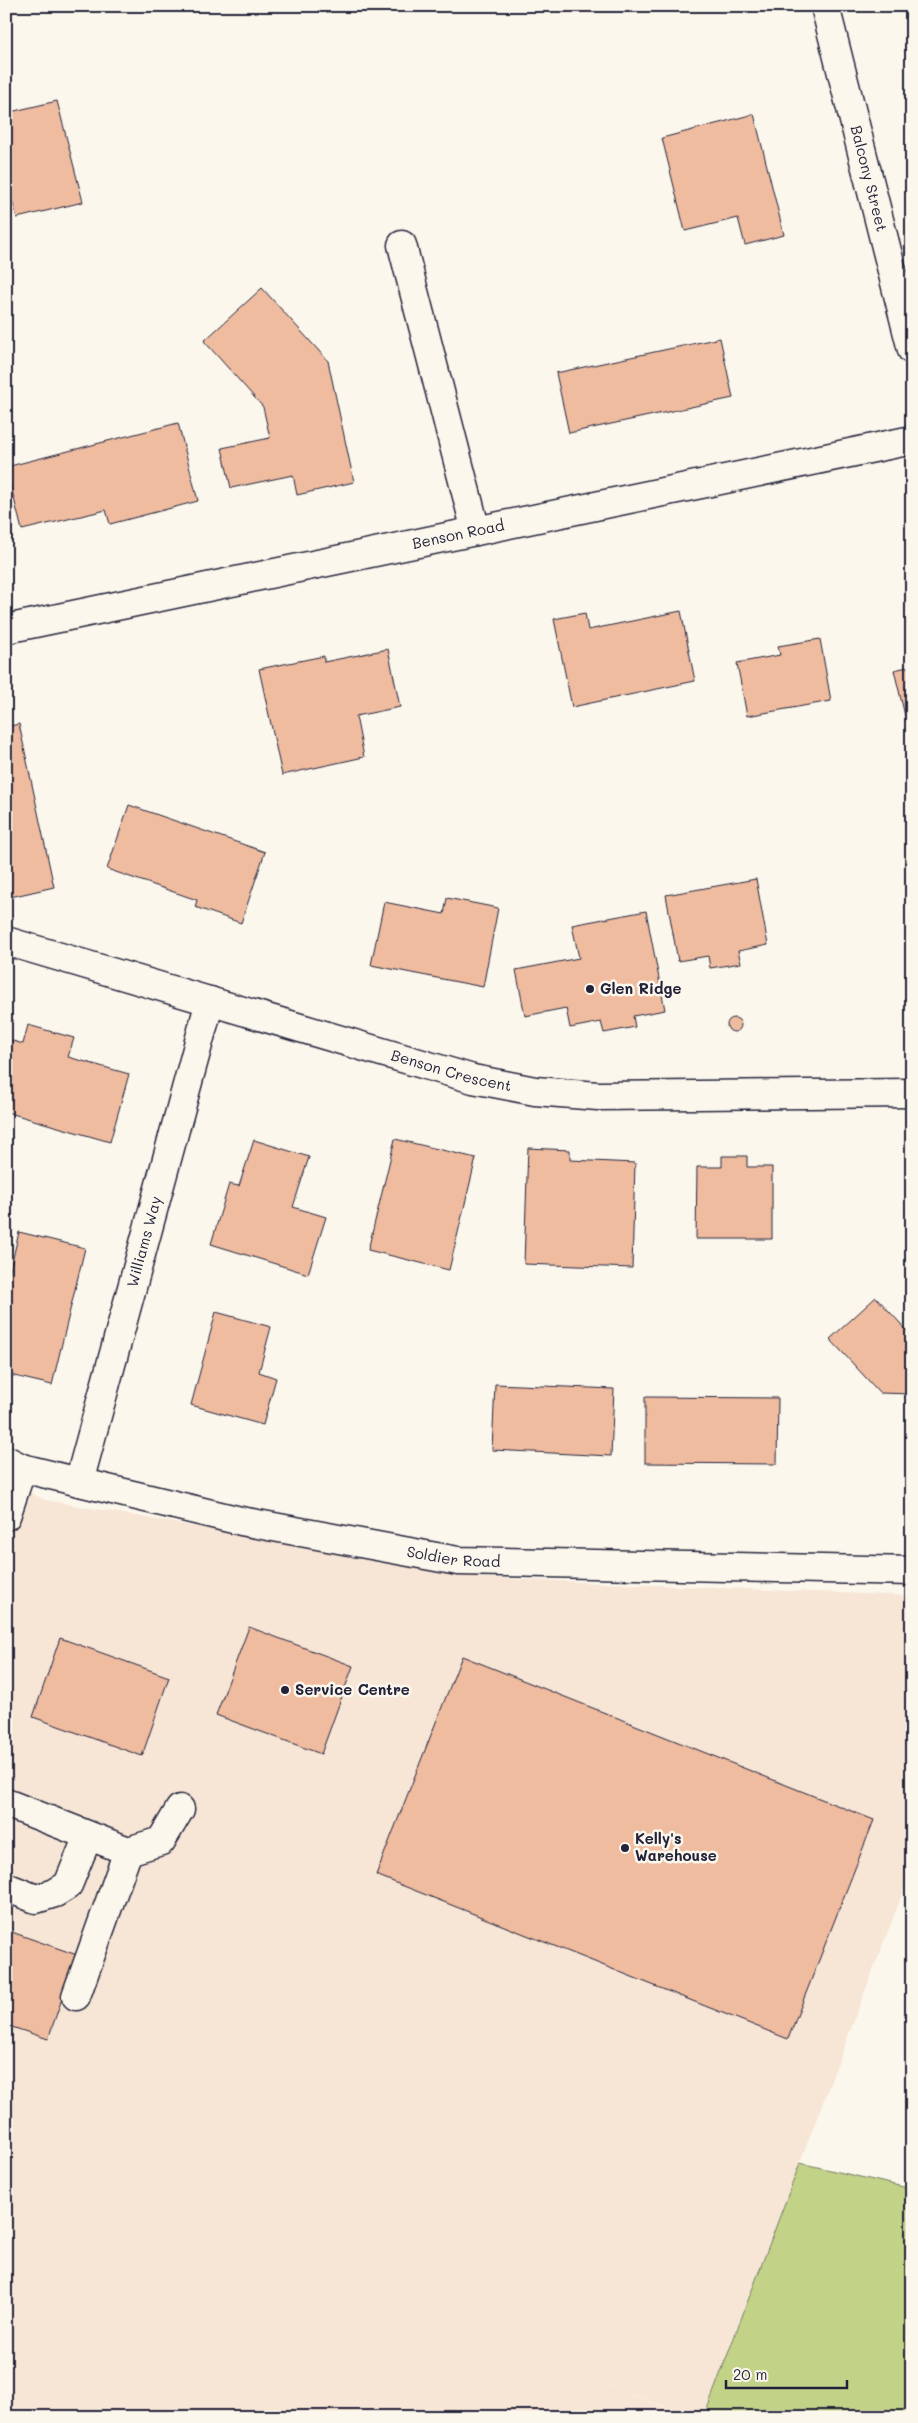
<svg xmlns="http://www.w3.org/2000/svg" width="918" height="2423" viewBox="0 0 918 2423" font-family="Mali,sans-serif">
  <rect width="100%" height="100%" fill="#fbf7ec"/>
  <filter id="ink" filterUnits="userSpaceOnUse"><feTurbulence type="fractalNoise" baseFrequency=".02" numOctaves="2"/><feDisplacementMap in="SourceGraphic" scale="10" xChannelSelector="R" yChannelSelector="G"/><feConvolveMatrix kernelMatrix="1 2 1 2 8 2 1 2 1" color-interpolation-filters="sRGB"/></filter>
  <g filter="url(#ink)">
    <path fill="#f7e5d5" d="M6,1481L45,1500L486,1578L912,1596V1868L703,2417H691L552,2363L689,2417H6Z"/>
    <path fill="#c2d387" stroke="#727a61" d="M800,2163L912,2189V2417H704Z"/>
    <path fill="#efbca0" stroke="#22223b" d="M57,101L83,202L17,218L11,196L6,197V113Z
      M754,114L784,235L745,245L738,218L685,231L662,138Z
      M262,288L328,361L354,482L297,495L293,475L231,488L222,448L270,438L263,407L204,341Z
      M720,338L733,398L569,433L556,373Z
      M178,423L198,501L110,524L106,510L22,530L6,467Z
      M681,611L695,681L572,707L554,619L585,613L588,630Z
      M820,639L831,701L747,716L737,663L780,655L778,646Z
      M388,649L400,707L356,716L364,757L282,775L259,669L324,656V662Z
      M912,666V745L894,670Z
      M19,724L54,887L6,898V727Z
      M129,805L265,852L241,923L195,907L197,900L107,869Z
      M756,879L768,945L738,951L741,963L710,968L708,956L678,961L666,895Z
      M447,898L498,908L483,987L371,965L384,902L444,914Z
      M646,911L665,1010L633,1016L635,1027L604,1033L601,1022L570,1028L566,1008L525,1016L516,970L579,958L572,925Z
      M727 1025a7 7 0 1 1 14 0a7 7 0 1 1-14 0Z
      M28,1025L74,1038L68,1057L129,1074L110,1142L6,1112V1039L23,1044Z
      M395,1139L476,1158L449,1270L368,1250Z
      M254,1140L309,1157L293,1207L326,1217L308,1274L211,1244L229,1184L239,1186Z
      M528,1148L570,1150V1160L635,1163L632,1268L524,1264Z
      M722,1156H747V1167H772V1239H696L697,1167H722Z
      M19,1232L85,1248L52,1385L6,1374V1274L9,1275Z
      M876,1297L912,1336V1394L880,1393L830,1339Z
      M216,1312L271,1327L259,1372L276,1378L263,1425L191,1405Z
      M495,1384L614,1389L611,1456L492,1450Z
      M645,1397L778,1398L777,1464L645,1463Z
      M249,1627L353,1666L321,1754L216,1715Z
      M60,1638L169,1677L142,1756L33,1717Z
      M462,1656L874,1820L788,2039L376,1875Z
      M6,1930L77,1955L48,2039L6,2025Z"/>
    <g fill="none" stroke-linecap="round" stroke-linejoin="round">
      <g stroke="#22223b" stroke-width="31">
        <g id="minor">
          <path id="s1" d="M825,6L912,350"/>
          <path d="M402,245L476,531"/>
          <path id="s2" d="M6,629L912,440"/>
          <path id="s3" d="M6,941L473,1079L535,1091L598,1096L912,1093"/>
          <path id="s4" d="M79,1482L210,1001"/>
          <path d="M6,1516L22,1468"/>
          <path d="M6,1803L128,1851L76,1996"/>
          <path d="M128,1851L161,1841L180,1809"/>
          <path d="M6,1887L36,1899L55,1893L68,1885L88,1836"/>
        </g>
      </g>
      <g stroke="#22223b" stroke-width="31">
        <g id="major">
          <path id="s5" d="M6,1460L22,1468L79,1482L241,1521L458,1561L912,1571"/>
        </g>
      </g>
      <use href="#minor" stroke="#fbf7ec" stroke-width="28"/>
      <use href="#major" stroke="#fbf7ec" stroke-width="28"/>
    </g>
  </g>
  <g fill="#22223b" stroke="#fbf7ec" stroke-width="2">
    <circle cx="590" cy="989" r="5"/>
    <circle cx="285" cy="1690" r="5"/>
    <circle cx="625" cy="1848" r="5"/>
  </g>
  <g text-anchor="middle" stroke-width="5" stroke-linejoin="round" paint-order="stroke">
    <g font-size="15" fill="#22223b" stroke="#fbf7ec">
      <text dy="5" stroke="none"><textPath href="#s1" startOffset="178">Balcony Street</textPath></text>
      <text dy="5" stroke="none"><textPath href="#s2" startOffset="462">Benson Road</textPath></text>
      <text dy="5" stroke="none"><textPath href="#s3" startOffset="464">Benson Crescent</textPath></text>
      <text dy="5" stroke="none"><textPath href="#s4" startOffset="249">Williams Way</textPath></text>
      <text dy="5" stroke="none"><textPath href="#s5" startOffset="459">Soldier Road</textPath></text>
    </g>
    <g font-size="15" font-weight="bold" fill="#22223b" stroke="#fbf7ec" text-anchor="start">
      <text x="600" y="994">Glen Ridge</text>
      <text x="295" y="1695">Service Centre</text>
      <text x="635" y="1844">Kelly's<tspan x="635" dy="17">Warehouse</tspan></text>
    </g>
  </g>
  <rect width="918" height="2423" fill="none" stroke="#fbf7ec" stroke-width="25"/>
  <rect x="12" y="12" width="893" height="2398" fill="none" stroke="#22223b" stroke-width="2" filter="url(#ink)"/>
  <path d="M726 2380v8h121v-8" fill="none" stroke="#22223b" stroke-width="2.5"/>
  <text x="733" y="2380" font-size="15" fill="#22223b" stroke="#fbf7ec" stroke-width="4" paint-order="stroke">20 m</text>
</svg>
